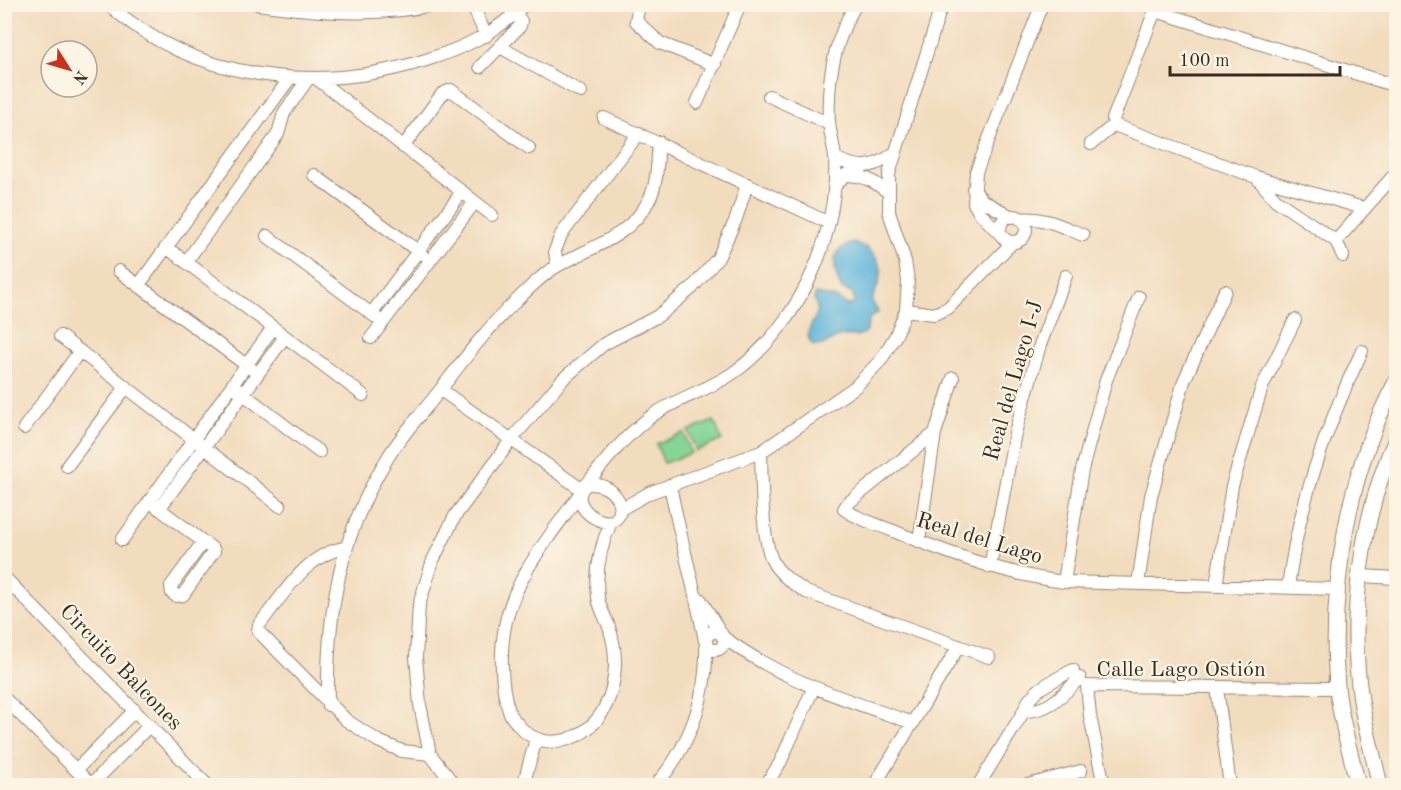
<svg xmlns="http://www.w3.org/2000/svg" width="1401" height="790" viewBox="0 0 1401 790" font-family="'Old Standard TT',serif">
  <rect width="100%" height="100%" fill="#fcf5e5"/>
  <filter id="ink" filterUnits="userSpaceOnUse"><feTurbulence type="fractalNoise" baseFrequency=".0167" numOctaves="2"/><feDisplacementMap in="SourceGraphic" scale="12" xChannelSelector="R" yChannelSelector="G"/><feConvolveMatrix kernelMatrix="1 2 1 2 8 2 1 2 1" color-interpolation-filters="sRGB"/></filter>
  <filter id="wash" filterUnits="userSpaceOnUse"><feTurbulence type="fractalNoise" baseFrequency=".008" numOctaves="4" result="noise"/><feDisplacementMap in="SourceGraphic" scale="24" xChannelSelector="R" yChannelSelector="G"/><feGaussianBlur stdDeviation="1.35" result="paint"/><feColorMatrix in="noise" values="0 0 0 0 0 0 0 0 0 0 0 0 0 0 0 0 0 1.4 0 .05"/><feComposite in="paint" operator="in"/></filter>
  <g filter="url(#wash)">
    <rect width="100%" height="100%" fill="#f2dcbe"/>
    <path fill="#85d595" stroke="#60805a" stroke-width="1.5" d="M714,421L722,440L696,451L688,431Z
      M684,433L691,453L664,463L656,444Z"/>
    <path fill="#5eb5db" stroke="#4c707c" stroke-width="1.5" d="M853,243L867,248C891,271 879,277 872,301L878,312L869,319L866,332C856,339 852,334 842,336C830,338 826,348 813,345C801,333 815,324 817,312C818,307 815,302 814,297L816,294L836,298L848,306L855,302L852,293L842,289C833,271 828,249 853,243Z"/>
  </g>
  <g filter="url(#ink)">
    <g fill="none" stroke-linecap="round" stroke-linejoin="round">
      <g stroke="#96836e" stroke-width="14">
        <path id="minor" d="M108,4C194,82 319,94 426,60C464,48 496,33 525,4
          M257,4C316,12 378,18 437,4
          M472,4L486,36
          M639,4L636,21L660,43L715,65
          M1154,13L1159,12L1396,86
          M500,47L581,92
          M480,67L520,26L521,21L515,14
          M317,79L492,215
          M769,96L829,124
          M697,103L740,4
          M604,118L829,223
          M1114,125L1256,177L1363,208
          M1114,125L1113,119L1154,13
          M1091,144L1114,125
          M403,147L442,94L451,90L529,148
          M835,158C858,169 872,170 893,154
          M314,175L422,254
          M1257,178L1276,200L1336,241
          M834,187L845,175C864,175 873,181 888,192
          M973,189L983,201L1012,217
          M1000 229a13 13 0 1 1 26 0a13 13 0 1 1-26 0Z
          M1020,219C1043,216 1063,227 1083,235
          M1001,235L979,212L974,203L976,172L1042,4
          M267,236L377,318
          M1336,241L1396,173
          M1336,241L1343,256
          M166,247L363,395
          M186,262L278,134L284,113L308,79
          M557,266L555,251L561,235L639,133
          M119,271L253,370
          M138,286L290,78
          M906,310L934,314L948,308L1013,242
          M372,313L462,192
          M60,336L280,506
          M371,338L475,202
          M237,389L319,452
          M441,390L581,489
          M24,428L80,351
          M935,433L847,504L844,509C857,519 876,524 891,530C947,553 1004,574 1064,582L1336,589
          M761,452C762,480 761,542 774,564C782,576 794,584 806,592L989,657
          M67,466L126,387
          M587,484C606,460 624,437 649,418C674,399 707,391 733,373C767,350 798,307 814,269C828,236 837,195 835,158C834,146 830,134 829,122C827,81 834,40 856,4
          M587,484C603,483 615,490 621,506L619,515L615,520C595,528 566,499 587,484Z
          M670,485C680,538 695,588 705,641
          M579,495C552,534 517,573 506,621C500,648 500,685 509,711C510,717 516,721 519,726C545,756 590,739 605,707C617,683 618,653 609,627C606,618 599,607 598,597C595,572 601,545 611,522
          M153,504L213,549L214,551L183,595L176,596L172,593L171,586L203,542
          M159,509L284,338
          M621,509L649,493L761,452L855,387L881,360L896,335L906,310L908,281L905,261L889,212V174L942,4
          M122,540L272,329
          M919,541L935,433L953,378
          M345,548C306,553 282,597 259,625L258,631L346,720L378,741L402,751L430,754
          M990,567L1015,433L1040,345L1066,276
          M1361,576L1396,578
          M4,577L208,786
          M1064,582L1082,470L1106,380L1139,297
          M1138,584L1151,496L1184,381L1225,291
          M1216,586L1232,486L1262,387L1295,320
          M1288,587C1299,503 1326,427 1362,351
          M700,599L722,635
          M706 641a9 9 0 1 1 18 0a9 9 0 1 1-18 0Z
          M723,637C783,681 844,699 913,723
          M1073,670C1054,681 1030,689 1024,711C1050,711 1062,695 1080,678
          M1087,686L1337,688
          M1087,686L1090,716L1104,786
          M1217,688L1230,786
          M4,698L92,786
          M328,705C326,612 340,533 390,454C405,431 424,411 441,389C465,358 488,327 517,300C529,288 544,273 559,265C593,246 630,237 649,200C658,183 657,162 659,142
          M76,770L135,710
          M91,785L150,725
          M455,786L430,754L420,705L416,657L419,605L433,560L455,516L511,440L563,379L604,344L658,316L692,288L718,258L736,219L747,184
          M523,786L536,739
          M655,786C690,747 708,695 706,644
          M765,786L780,763L813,689
          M874,786L959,646
          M978,786L1024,711
          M1024,786L1081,771"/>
      </g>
      <g stroke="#96836e" stroke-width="17">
        <path id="major" d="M1358,786C1351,753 1340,720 1337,687C1329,586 1348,471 1396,382
          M1380,786C1374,757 1365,729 1361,700C1348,616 1361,517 1396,439"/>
      </g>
      <use href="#minor" stroke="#fff" stroke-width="12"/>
      <use href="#major" stroke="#fff" stroke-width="15"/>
    </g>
  </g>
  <g text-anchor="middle" stroke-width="4.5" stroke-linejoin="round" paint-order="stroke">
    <g font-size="22" fill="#3b2a1e" stroke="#fcf5e5">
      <text transform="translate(1012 380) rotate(-74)" y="8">Real del Lago I-J</text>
      <text transform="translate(980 537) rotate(17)" y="8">Real del Lago</text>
      <text transform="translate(122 666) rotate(46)" y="8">Circuito Balcones</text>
      <text x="1181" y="676">Calle Lago Ostión</text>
    </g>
  </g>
  <rect width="1401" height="790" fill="none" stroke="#fcf5e5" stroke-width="24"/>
  <g transform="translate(69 69) rotate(127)"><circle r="28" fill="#fcf5e5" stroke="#afa495" stroke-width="1.5"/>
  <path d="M0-4.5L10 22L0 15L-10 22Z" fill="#c8321e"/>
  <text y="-9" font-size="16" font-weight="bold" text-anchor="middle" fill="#3b2a1e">N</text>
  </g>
  <path d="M1170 66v9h170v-9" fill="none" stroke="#3b2a1e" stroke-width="3"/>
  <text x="1179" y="66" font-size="18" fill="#3b2a1e" stroke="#fcf5e5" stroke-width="4.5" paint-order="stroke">100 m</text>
</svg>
